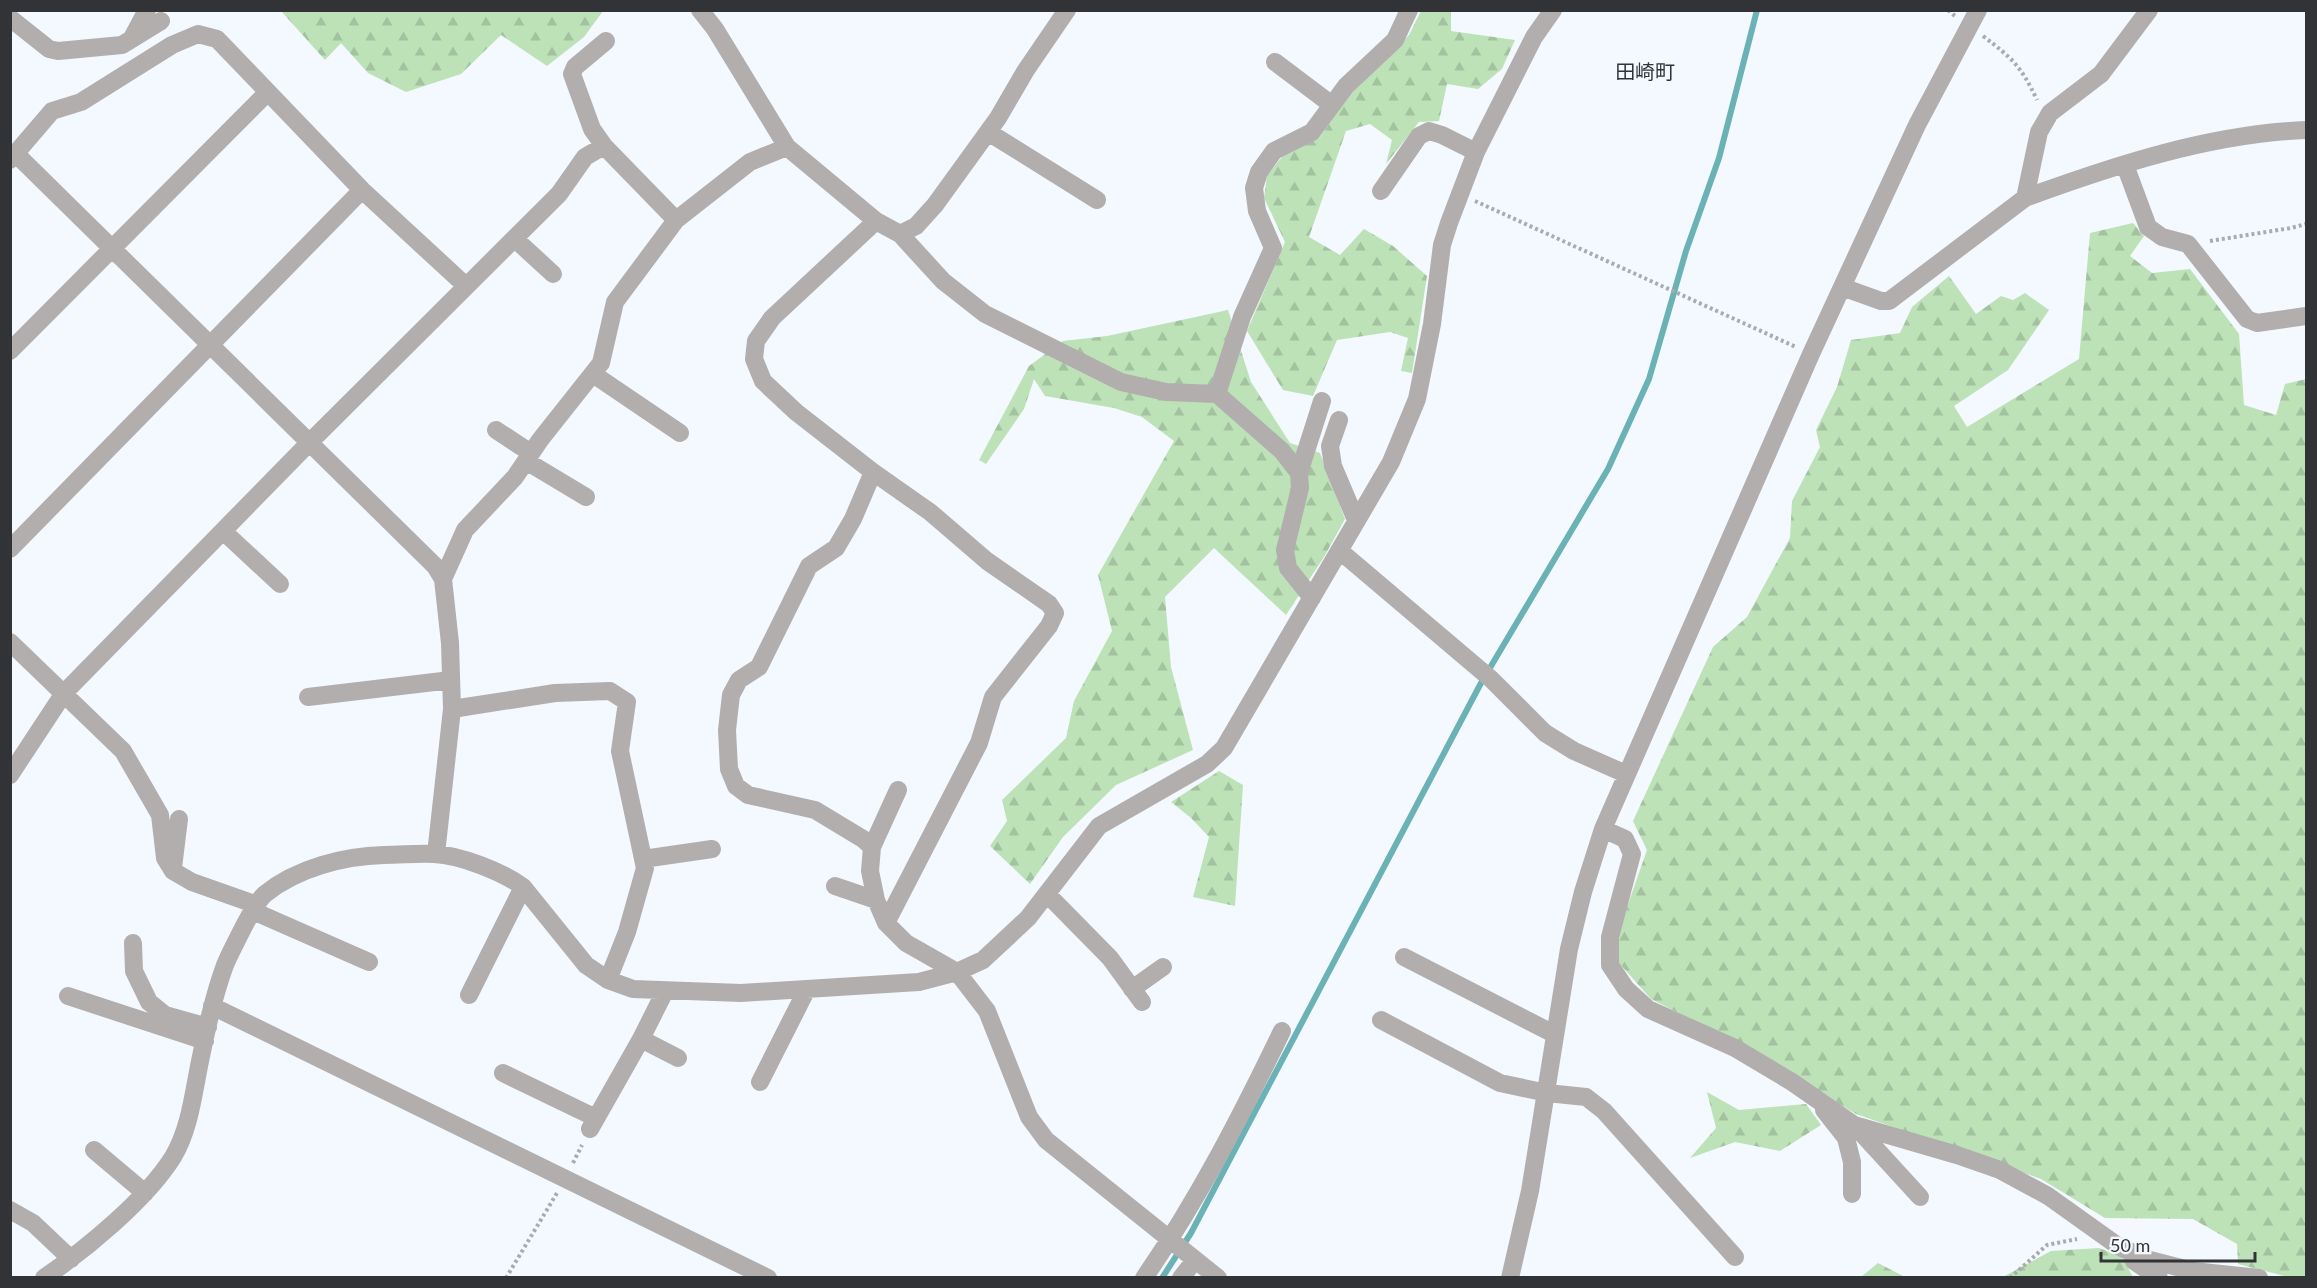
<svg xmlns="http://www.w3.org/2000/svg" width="2317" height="1288" viewBox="0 0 2317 1288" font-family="Lato,'Noto Sans JP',sans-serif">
  <defs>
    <pattern id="forest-firs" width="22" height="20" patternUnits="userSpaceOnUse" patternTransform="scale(1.5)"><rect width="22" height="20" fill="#bde2b8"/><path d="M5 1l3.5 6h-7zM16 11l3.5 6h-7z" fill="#a3c29f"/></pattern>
  </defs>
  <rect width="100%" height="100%" fill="#f3f9fe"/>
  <path fill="url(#forest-firs)" d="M281,11H603L584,37L547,66L501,35L461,74L406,92L368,73L341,43L325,60Z
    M1421,11H1451V31L1515,40L1502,69L1478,89L1447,84L1439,121L1419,122L1386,164L1392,140L1370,124L1346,131L1309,237L1340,255L1364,229L1393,246L1427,276L1412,373L1401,371L1408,338L1390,332L1337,340L1313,396L1283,390L1247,331L1285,242L1264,198L1267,175L1282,157L1320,137L1349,95L1409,35Z
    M2133,223L2144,236L2130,256L2152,273L2190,269L2239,334L2244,405L2276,415L2285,384L2306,379V1277H2288L2238,1264L2237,1244L2193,1219L2105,1218L2041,1179L1856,1114L1728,1038L1651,999L1619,963V930L1647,850L1633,821L1713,647L1747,617L1790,538L1792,501L1820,447L1816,430L1837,387L1851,340L1900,333L1912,307L1949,276L1976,314L2001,296L2013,300L2025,293L2049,310L2008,370L1954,406L1967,427L2079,359L2090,233Z
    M1228,310L1251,382L1290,443L1320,453L1345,519L1324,557L1286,615L1214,548L1165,597L1171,667L1193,750L1116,785L1063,837L1030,884L990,846L1007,821L1002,800L1066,738L1074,701L1112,631L1098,575L1174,441L1142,417L1114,408L1045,396L1034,379L1024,409L986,464L979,460L1029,366L1063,341L1107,336Z
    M1219,771L1243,785L1235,906L1193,897L1209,837L1191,818L1171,802Z
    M1707,1092L1739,1110L1806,1104L1821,1125L1780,1151L1735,1142L1690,1158L1716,1128Z
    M2099,1248L2122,1257L2133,1277L2001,1278L2051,1251Z
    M1878,1263L1905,1277H1861Z"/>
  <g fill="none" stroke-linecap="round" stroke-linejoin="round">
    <path stroke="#6bb2b6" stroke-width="6" d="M1162,1278L1191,1233L1481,683L1608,469L1649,379L1686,251L1719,158L1757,10"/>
    <path stroke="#a7acb0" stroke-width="4" stroke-dasharray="3 3" stroke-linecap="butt" d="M1948,10L1955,16
      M1983,36C2013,59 2021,66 2037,100
      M1475,201L1796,347
      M2210,241L2291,228L2306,224
      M573,1163L582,1145
      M506,1278L557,1193
      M2010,1278L2047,1245L2077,1239"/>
    <path stroke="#b2aead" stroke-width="18" d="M700,10L715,29L787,147L876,221L900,234L943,281L985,314L1121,382L1166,392L1217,394L1282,451L1299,473L1300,488L1285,550L1288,568L1312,598
      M10,18L49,49L58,51L122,45L161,21
      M132,38L147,10
      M1275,62L1332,105
      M988,132L1097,200
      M604,146L592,129L572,74L575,67L606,41
      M16,154L435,566L443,579L450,643L452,709L436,854
      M10,160L52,111L81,102L172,45L198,34L217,39L362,190L466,286
      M2125,165L2148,227L2162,237L2188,244L2247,319L2257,323L2306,316
      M1381,191L1419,136L1429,131L1442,135L1476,152
      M2025,198C2115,165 2210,134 2306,130
      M876,221L772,318L756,341L754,359L763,381L796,412L873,472L853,519L836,548L809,566L759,667L739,680L731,695L727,730L729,769L736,786L748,795L815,810L863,839L872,847L870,871L876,900L886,923L906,943L957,972L987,1011L1029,1117L1046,1140L1218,1278
      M900,234L916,226L935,205L998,118L1026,70L1067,10
      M515,239L553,274
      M1842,287L1881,301H1889L2025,198L2039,132L2050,113L2101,74L2149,10
      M10,351L267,93
      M593,374L680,433
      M1217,394L1242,317L1273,248L1257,211L1254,188L1259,172L1274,151L1312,132L1346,86L1395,40L1409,10
      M1339,420L1330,446L1333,466L1356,520
      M496,430L531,453
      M526,461L586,497
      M873,472L930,512L987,561L1049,604L1055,613L1049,626L993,697L979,743L886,923
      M1299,473L1322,401
      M223,531L280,584
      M10,549L362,190
      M1340,551L1491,679L1545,733L1574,751L1626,774
      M443,579L465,530L515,477L540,440L601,363L615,302L676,220L750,162L787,147
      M10,642L123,751L160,815L165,858L173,871L192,882L257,905
      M308,697L451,680
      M452,709L555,693L610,691L627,702L620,751L645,868L627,932L608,980
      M10,775L64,693L309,443L559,194L585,157L604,146L676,220
      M1603,829L1625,839L1632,854L1610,937V965L1626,989L1648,1009L1735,1048L1792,1082L1854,1125L1957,1155L2000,1170L2048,1196L2118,1246L2146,1259L2193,1271L2259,1278
      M872,847L898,790
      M643,859L712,849
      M173,868L179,819
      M835,886L876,900
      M1047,894L1110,958L1142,1002
      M253,911L369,962
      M133,943L134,971L149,1002L165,1015L208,1027
      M1404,957L1554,1034
      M1132,989L1163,967
      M469,995L523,887
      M68,996L205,1041
      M212,1006L768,1278
      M1381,1020L1500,1083L1547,1093L1586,1097L1604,1111L1735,1257
      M641,1039L678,1058
      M503,1073L596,1118
      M760,1082L807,989
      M1824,1110L1846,1138L1852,1162V1194
      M1855,1126L1920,1197
      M590,1129L641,1039L665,991
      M94,1150L145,1193
      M10,1210L33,1223L71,1259
      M2132,1257L2134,1261L2159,1278
      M44,1278C86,1249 146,1200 173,1157C189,1130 193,1097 199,1066C206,1032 213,998 225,965C230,953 237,940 243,928C249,917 256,902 265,894C297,868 344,856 384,855C401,855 418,853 434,854C460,855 503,872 523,887L586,965L608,980L633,989L741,993L919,982L957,972L983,960L1028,918L1099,826L1207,764L1224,748L1391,462L1417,399L1432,324L1442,245L1449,223L1476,152L1534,37L1553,10
      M1144,1278C1198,1200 1241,1116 1282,1031
      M1181,1278L1195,1260
      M1510,1278L1530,1191L1569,949L1583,892L1603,829L1811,354L1917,125L1978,10"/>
  </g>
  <g text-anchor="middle" stroke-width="4.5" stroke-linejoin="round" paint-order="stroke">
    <g font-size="20" fill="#313336" stroke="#f3f9fe">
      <text x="1645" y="79">田崎町</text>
    </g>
  </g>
  <rect width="2317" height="1288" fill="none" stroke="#313336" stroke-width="24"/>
  <path d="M2101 1252v9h154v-9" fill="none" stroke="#313336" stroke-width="3"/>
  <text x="2110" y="1252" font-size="18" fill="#313336" stroke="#f3f9fe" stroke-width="4.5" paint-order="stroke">50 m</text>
</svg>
